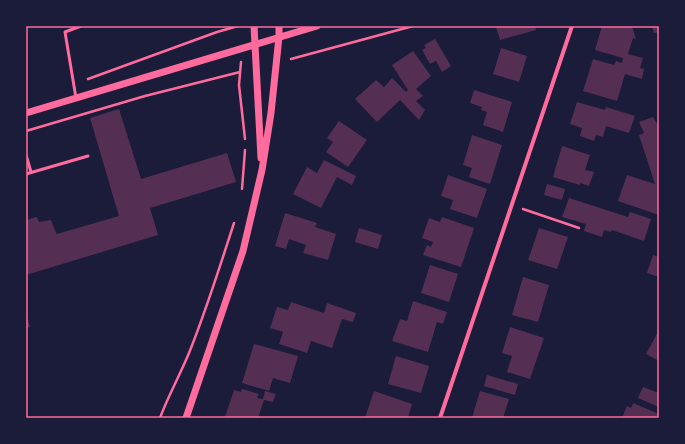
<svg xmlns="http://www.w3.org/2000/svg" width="685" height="444" viewBox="0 0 685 444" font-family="'Titillium Web',sans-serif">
  <rect width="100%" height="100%" fill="#1b1b3a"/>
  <path fill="#542f53" d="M501,26H535L536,30L500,40L496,27Z
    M602,26H632L636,39L633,38L628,54L643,58L640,68L644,69L642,79L625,74L617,101L583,91L593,59L614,65L616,61L622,63L623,58L595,50Z
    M652,26H659V32L654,33Z
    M435,39L451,66L442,72L436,61L430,64L422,50L426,48L424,45Z
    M501,48L527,56L519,82L493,74Z
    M413,51L431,76L416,89L423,96L416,101L425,110L419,120L400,100L377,122L355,99L376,80L384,87L392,78L406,92L408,90L392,65Z
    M474,90L512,102L503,132L483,125L487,112L481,110L482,107L470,103Z
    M577,102L605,110L606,107L635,116L629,133L606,126L603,137L596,135L594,141L580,136L582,128L570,124Z
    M119,109L141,179L227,153L236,182L150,208L158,235L26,275V220L37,217L39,222L51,220L56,233L57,234L119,216L90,118Z
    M653,117L659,127V215L618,201L627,175L655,184L639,135L644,133L639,122Z
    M339,121L367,140L348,167L326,152L333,142L327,138Z
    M472,135L502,145L490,184L469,177L472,168L463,165Z
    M562,146L590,155L585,170L594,172L589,186L580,183V185L553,177Z
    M324,160L356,176L352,185L337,177L321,208L293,194L307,167L317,173Z
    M448,175L487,189L477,218L450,209L453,200L441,196Z
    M547,184L565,189L562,200L544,195Z
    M569,198L628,217L630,212L651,219L644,241L612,230L611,232L604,230L602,237L584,231L586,224L562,217Z
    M285,213L317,223L315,227L336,234L328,260L303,253L306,245L289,239L286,249L275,246Z
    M442,217L474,228L461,267L423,255L427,245L431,247L433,242L422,238L429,218L440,222Z
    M359,228L382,235L378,249L355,242Z
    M539,228L568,237L557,269L528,260Z
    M653,255L659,257V277L647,273Z
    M430,265L458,274L449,302L421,293Z
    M523,277L549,285L538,322L512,315Z
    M413,301L447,312L443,324L437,322L428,352L392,341L400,319L407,321Z
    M291,302L324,313L327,303L356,313L353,322L342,319L332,348L311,341L307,353L279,344L283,332L270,328L277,307L288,310Z
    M26,313L30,327L26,328Z
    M510,327L544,338L530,379L507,372L512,356L502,353Z
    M659,330V361L646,354Z
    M254,344L298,356L290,383L273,378L269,391L242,383Z
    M396,356L429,366L421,393L388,384Z
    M487,375L518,384L515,395L484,386Z
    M643,387L659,393V407L638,398Z
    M242,389L259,394L257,398L263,399L265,391L276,394L273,402L264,400L258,418L225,417L234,390L241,392Z
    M374,391L412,404L408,418H365Z
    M480,391L509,399L503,418H472Z
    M633,403L659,414V418H622L627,406L631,408Z"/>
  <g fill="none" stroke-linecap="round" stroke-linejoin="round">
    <path stroke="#ff6b9d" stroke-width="2.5" d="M291,59L413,26
      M241,62L239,85L245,139
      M88,79L217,32L238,26
      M26,131L145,96L240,72
      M242,189L245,150
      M523,209L579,228
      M160,418C168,396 180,375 189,353C206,311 220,266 234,223"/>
    <path stroke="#ff6b9d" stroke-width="3" d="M76,98L65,32L81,26
      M26,155L31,172
      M26,174L88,156"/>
    <path stroke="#ff6b9d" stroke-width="4" d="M440,418L572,26"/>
    <path stroke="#ff6b9d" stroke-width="7" d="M254,26L261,158
      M26,113L317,26
      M186,418L243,251L262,170L271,113L279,37V26"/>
  </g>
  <rect width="685" height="444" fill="none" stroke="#1b1b3a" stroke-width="54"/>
  <rect x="27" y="27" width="631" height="390" fill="none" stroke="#ff6b9d" stroke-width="1.5"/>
</svg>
